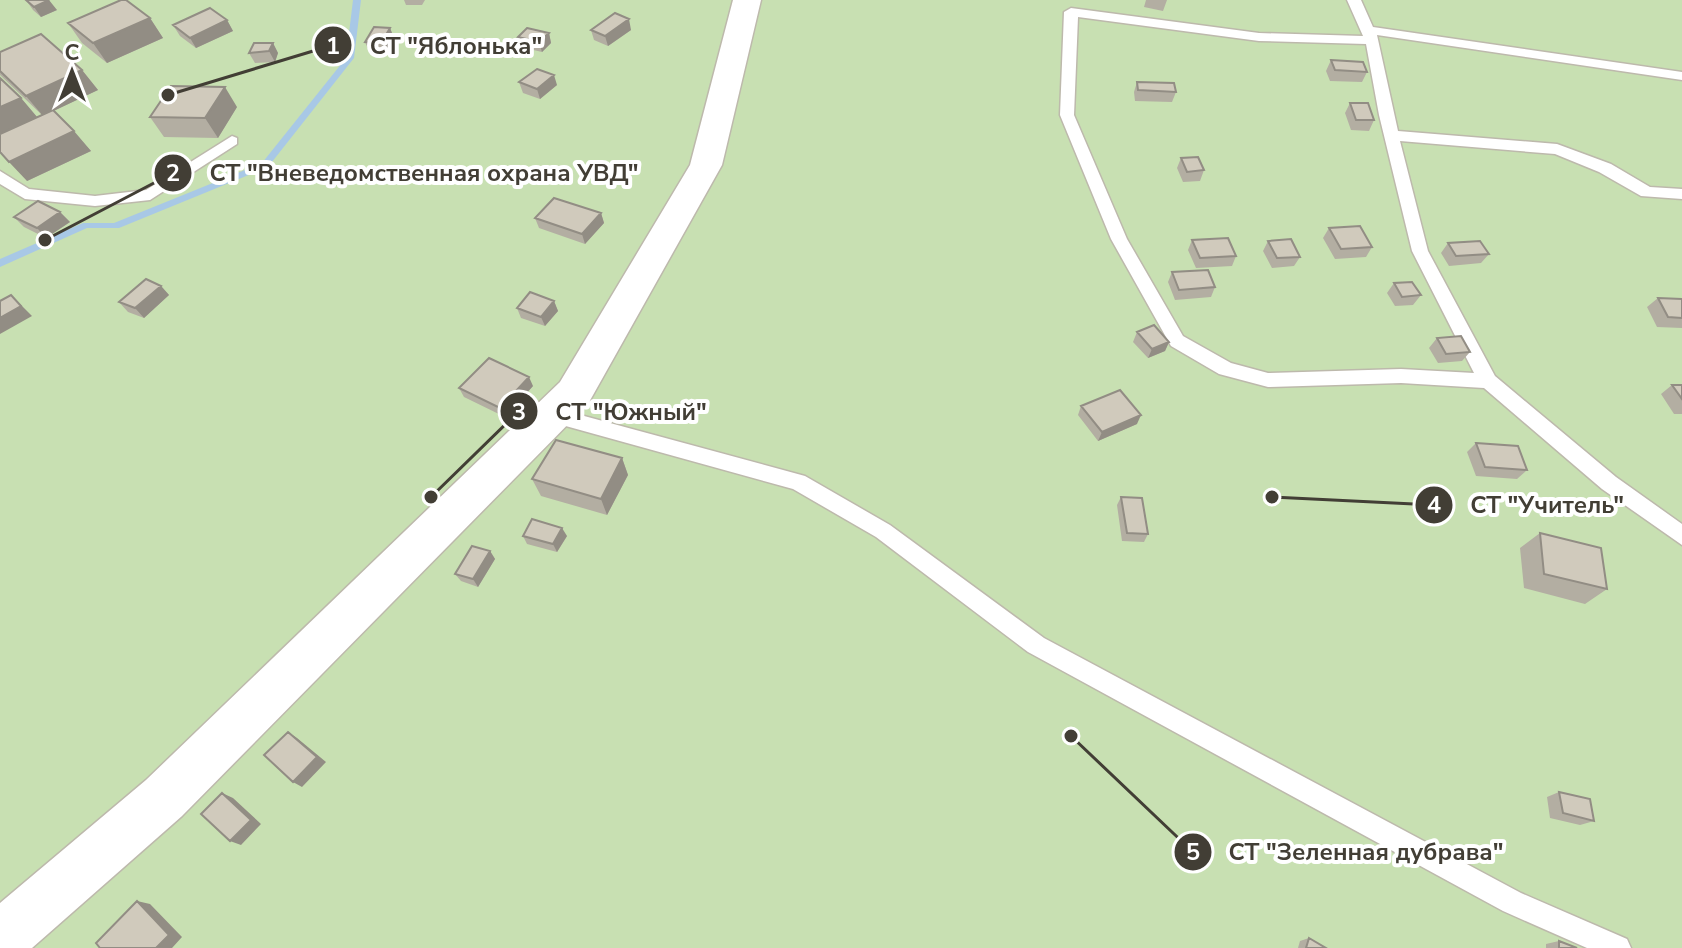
<svg xmlns="http://www.w3.org/2000/svg" width="1682" height="948" viewBox="0 0 1682 948" font-family="'Nunito Sans',sans-serif">
  <rect width="100%" height="100%" fill="#f0eee5"/>
  <path fill="#c8e0b2" d="M0,0H1682V948H0Z"/>
  <g fill="none" stroke-linecap="round" stroke-linejoin="round">
    <path fill="#a8c8e6" fill-rule="evenodd" d="M353,0H361L354,58L268,167L119,228H87L0,267V259L83,223H114L262,163L346,58Z"/>
    <g stroke="#bdb9ac" stroke-width="3">
      <path id="lane" d="M1347,0H1361L1373,27L1682,72V80L1377,35L1398,131L1557,144L1611,164L1650,187L1682,189V199L1641,196L1599,172L1555,154L1400,141L1428,251L1495,376L1616,477L1682,524V545L1602,489L1484,388L1401,383L1268,387L1219,374L1171,346L1111,239L1060,115L1064,12L1071,8L1259,33L1363,36ZM1078,17L1259,41L1366,44L1379,115L1412,251L1474,373L1401,369L1268,373L1231,363L1183,336L1127,239L1074,115Z
        M232,136L237,138V144L150,200L95,206L25,199L0,184V171L29,189L95,196L146,190Z
        M551,407L805,476L890,525L1044,638L1521,893L1627,939L1631,948H1587L1503,911L1028,652L876,537L793,489L544,420L541,415L544,410Z"/>
    </g>
    <g stroke="#bdb9ac" stroke-width="3">
      <path id="street" d="M733,0H761L722,165L588,404L182,816L32,948H0V903L146,780L560,382L690,165Z"/>
    </g>
    <use href="#lane" fill="#fff" fill-rule="evenodd"/>
    <use href="#street" fill="#fff" fill-rule="evenodd"/>
  </g>
  <path fill="#b3aea2" d="M26,0L57,10L41,17L33,10Z
    M404,0H425L422,5H406Z
    M1146,0H1167L1163,11L1144,7Z
    M150,18L163,38L107,63L82,43L68,23Z
    M227,20L233,31L196,48L180,36L173,25Z
    M390,28L394,38L386,53H370L365,42Z
    M591,30H631L608,46L594,40Z
    M549,33L551,43L542,52L521,47L518,37Z
    M273,43L278,53L275,62L255,63L249,53Z
    M0,52L82,70L98,90L53,111L91,151L27,181L21,98L37,117L42,115L0,75Z
    M1331,60L1367,72L1362,82L1330,81L1326,71Z
    M519,82L557,85L540,99L523,93Z
    M1137,82L1176,92L1172,102L1135,101L1134,92Z
    M1350,103L1374,120L1369,131L1351,130L1345,113Z
    M237,107L218,138L164,137L150,117Z
    M1181,158L1204,170L1200,181L1183,182L1177,168Z
    M60,212L70,222L46,238L24,227L14,217Z
    M601,213L604,223L585,244L539,228L535,218Z
    M1329,228L1372,247L1366,257L1335,259L1323,238Z
    M1192,240L1236,256L1232,266L1196,268L1188,250Z
    M1268,241L1300,257L1294,266L1272,268L1263,251Z
    M1448,243L1489,254L1481,263L1449,266L1441,253Z
    M1172,272L1215,287L1211,297L1175,300L1168,282Z
    M1394,283L1421,295L1413,305L1395,306L1387,293Z
    M161,286L169,295L144,318L128,312L119,302Z
    M1658,298L1682,299V328L1657,327L1647,307Z
    M554,301L558,311L545,326L521,318L517,308Z
    M1137,332L1169,342L1165,351L1148,358L1133,342Z
    M1437,338L1470,352L1462,361L1438,363L1429,348Z
    M1672,385H1682V414H1674L1661,394Z
    M533,386L505,417L464,397L459,388Z
    M1081,406L1137,424L1098,441L1078,415Z
    M1476,443L1527,470L1517,479L1476,476L1467,452Z
    M622,458L628,475L607,515L541,496L532,479Z
    M1121,497L1148,534L1144,542L1122,541L1117,505Z
    M1540,533L1607,589L1585,604L1524,588L1520,548Z
    M523,536H567L557,552L527,544Z
    M490,551L495,559L478,587L461,581L455,574Z
    M1559,792L1594,821L1580,825L1550,818L1547,797Z
    M1309,938L1326,948H1298L1300,941Z
    M1559,941L1577,948H1546V944Z"/>
  <path fill="#928d84" d="M49,0L57,10L41,17L34,7Z
    M150,18L163,38L107,63L93,43Z
    M629,19L631,30L608,46L605,36Z
    M227,20L233,31L196,48L190,38Z
    M390,28L394,38L386,53L381,43Z
    M549,33L551,43L542,52L539,42Z
    M273,43L278,53L275,62L269,51Z
    M82,70L98,90L43,116L26,96Z
    M554,75L557,85L540,99L537,89Z
    M225,87L237,107L218,138L205,118Z
    M21,98L37,117L0,135V107Z
    M74,131L91,151L27,181L9,162Z
    M60,212L70,222L46,238L37,228Z
    M601,213L604,223L585,244L582,234Z
    M161,286L169,295L144,318L135,308Z
    M11,295L32,316L0,334V318Z
    M554,301L558,311L545,326L541,317Z
    M1169,342L1165,351L1148,358L1152,349Z
    M529,377L533,386L505,417L500,408Z
    M1141,415L1137,424L1098,441L1102,432Z
    M622,458L628,475L607,515L601,499Z
    M562,528L567,536L557,552L553,544Z
    M490,551L495,559L478,587L473,579Z
    M288,732L297,738L326,762L302,787L293,782Z
    M222,793L233,798L261,824L241,845L230,841Z
    M137,901L150,904L182,937L172,948H156Z"/>
  <path fill="#d0cabc" stroke="#928d84" stroke-width="2" d="M26,0H49L34,7Z
    M121,0H126L150,18L93,43L68,23Z
    M210,8L227,20L190,38L173,25Z
    M615,13L629,19L605,36L591,30Z
    M374,27L390,28L381,43L365,42Z
    M527,28L549,33L539,42L518,37Z
    M41,34L82,70L26,96L0,71V52Z
    M254,43H273L269,51L249,53Z
    M1331,60L1363,62L1367,72L1335,70Z
    M537,69L554,75L537,89L519,82Z
    M0,78L21,98L0,107Z
    M1137,82L1174,83L1176,92L1138,90Z
    M171,86L225,87L205,118L150,117Z
    M1350,103H1368L1374,120H1356Z
    M53,110L74,131L9,162L0,152V134Z
    M1198,157L1204,170L1187,172L1181,158Z
    M554,198L601,213L582,234L535,218Z
    M38,201L60,212L37,228L14,217Z
    M1360,226L1372,247L1341,249L1329,228Z
    M1228,238L1236,256L1200,258L1192,240Z
    M1291,239L1300,257L1277,258L1268,241Z
    M1480,241L1489,254L1456,256L1448,243Z
    M1208,270L1215,287L1179,290L1172,272Z
    M146,279L161,286L135,308L119,302Z
    M1412,282L1421,295L1402,297L1394,283Z
    M530,292L554,301L541,317L517,308Z
    M11,295L21,306L0,318V301Z
    M1658,298L1682,299V318L1668,317Z
    M1154,325L1169,342L1152,349L1137,332Z
    M1461,336L1470,352L1446,354L1437,338Z
    M489,358L529,377L500,408L459,388Z
    M1672,385H1682V399Z
    M1120,390L1141,415L1102,432L1081,406Z
    M556,440L622,458L601,499L532,479Z
    M1476,443L1518,446L1527,470L1485,467Z
    M1121,497L1142,498L1148,534L1127,533Z
    M532,519L562,528L553,544L523,536Z
    M1540,533L1601,548L1607,589L1544,574Z
    M472,546L490,551L473,579L455,574Z
    M288,732L317,757L293,782L264,755Z
    M1559,792L1590,799L1594,821L1563,813Z
    M222,793L251,820L230,841L201,814Z
    M137,901L169,935L156,948H100L96,943Z
    M1309,938L1326,948H1306Z
    M1559,941L1577,948H1559Z"/>
  <path fill="none" stroke="#423e35" stroke-width="3" d="M168 95L333 45M45 240L173 173M431 497L519 411M1272 497L1434 505M1071 736L1193 852"/>
  <g fill="#423e35" stroke="#fff" stroke-width="3">
    <circle cx="168" cy="95" r="8"/>
    <circle cx="45" cy="240" r="8"/>
    <circle cx="431" cy="497" r="8"/>
    <circle cx="1272" cy="497" r="8"/>
    <circle cx="1071" cy="736" r="8"/>
    <circle cx="333" cy="45" r="20"/>
    <circle cx="173" cy="173" r="20"/>
    <circle cx="519" cy="411" r="20"/>
    <circle cx="1434" cy="505" r="20"/>
    <circle cx="1193" cy="852" r="20"/>
  </g>
  <g font-size="24" text-anchor="middle" font-weight="bold" fill="#fff">
    <text x="333" y="54">1</text>
    <text x="173" y="181">2</text>
    <text x="519" y="420">3</text>
    <text x="1434" y="513">4</text>
    <text x="1193" y="860">5</text>
  </g>
  <g font-size="24" text-anchor="middle" font-weight="bold" fill="#423e35" stroke="#fff" stroke-width="8" stroke-linejoin="round" paint-order="stroke">
    <text x="456" y="54">СТ "Яблонька"</text>
    <text x="424" y="181">СТ "Вневедомственная охрана УВД"</text>
    <text x="631" y="420">СТ "Южный"</text>
    <text x="1547" y="513">СТ "Учитель"</text>
    <text x="1366" y="860">СТ "Зеленная дубрава"</text>
  </g>
  <g transform="translate(72 72)" stroke="#ffffff" stroke-width="6" paint-order="stroke">
  <path d="M0-6L14 30L0 20L-14 30Z" fill="#423e35"/>
  <text y="-12" font-size="22" font-weight="bold" text-anchor="middle" fill="#423e35">С</text>
  </g>
</svg>
